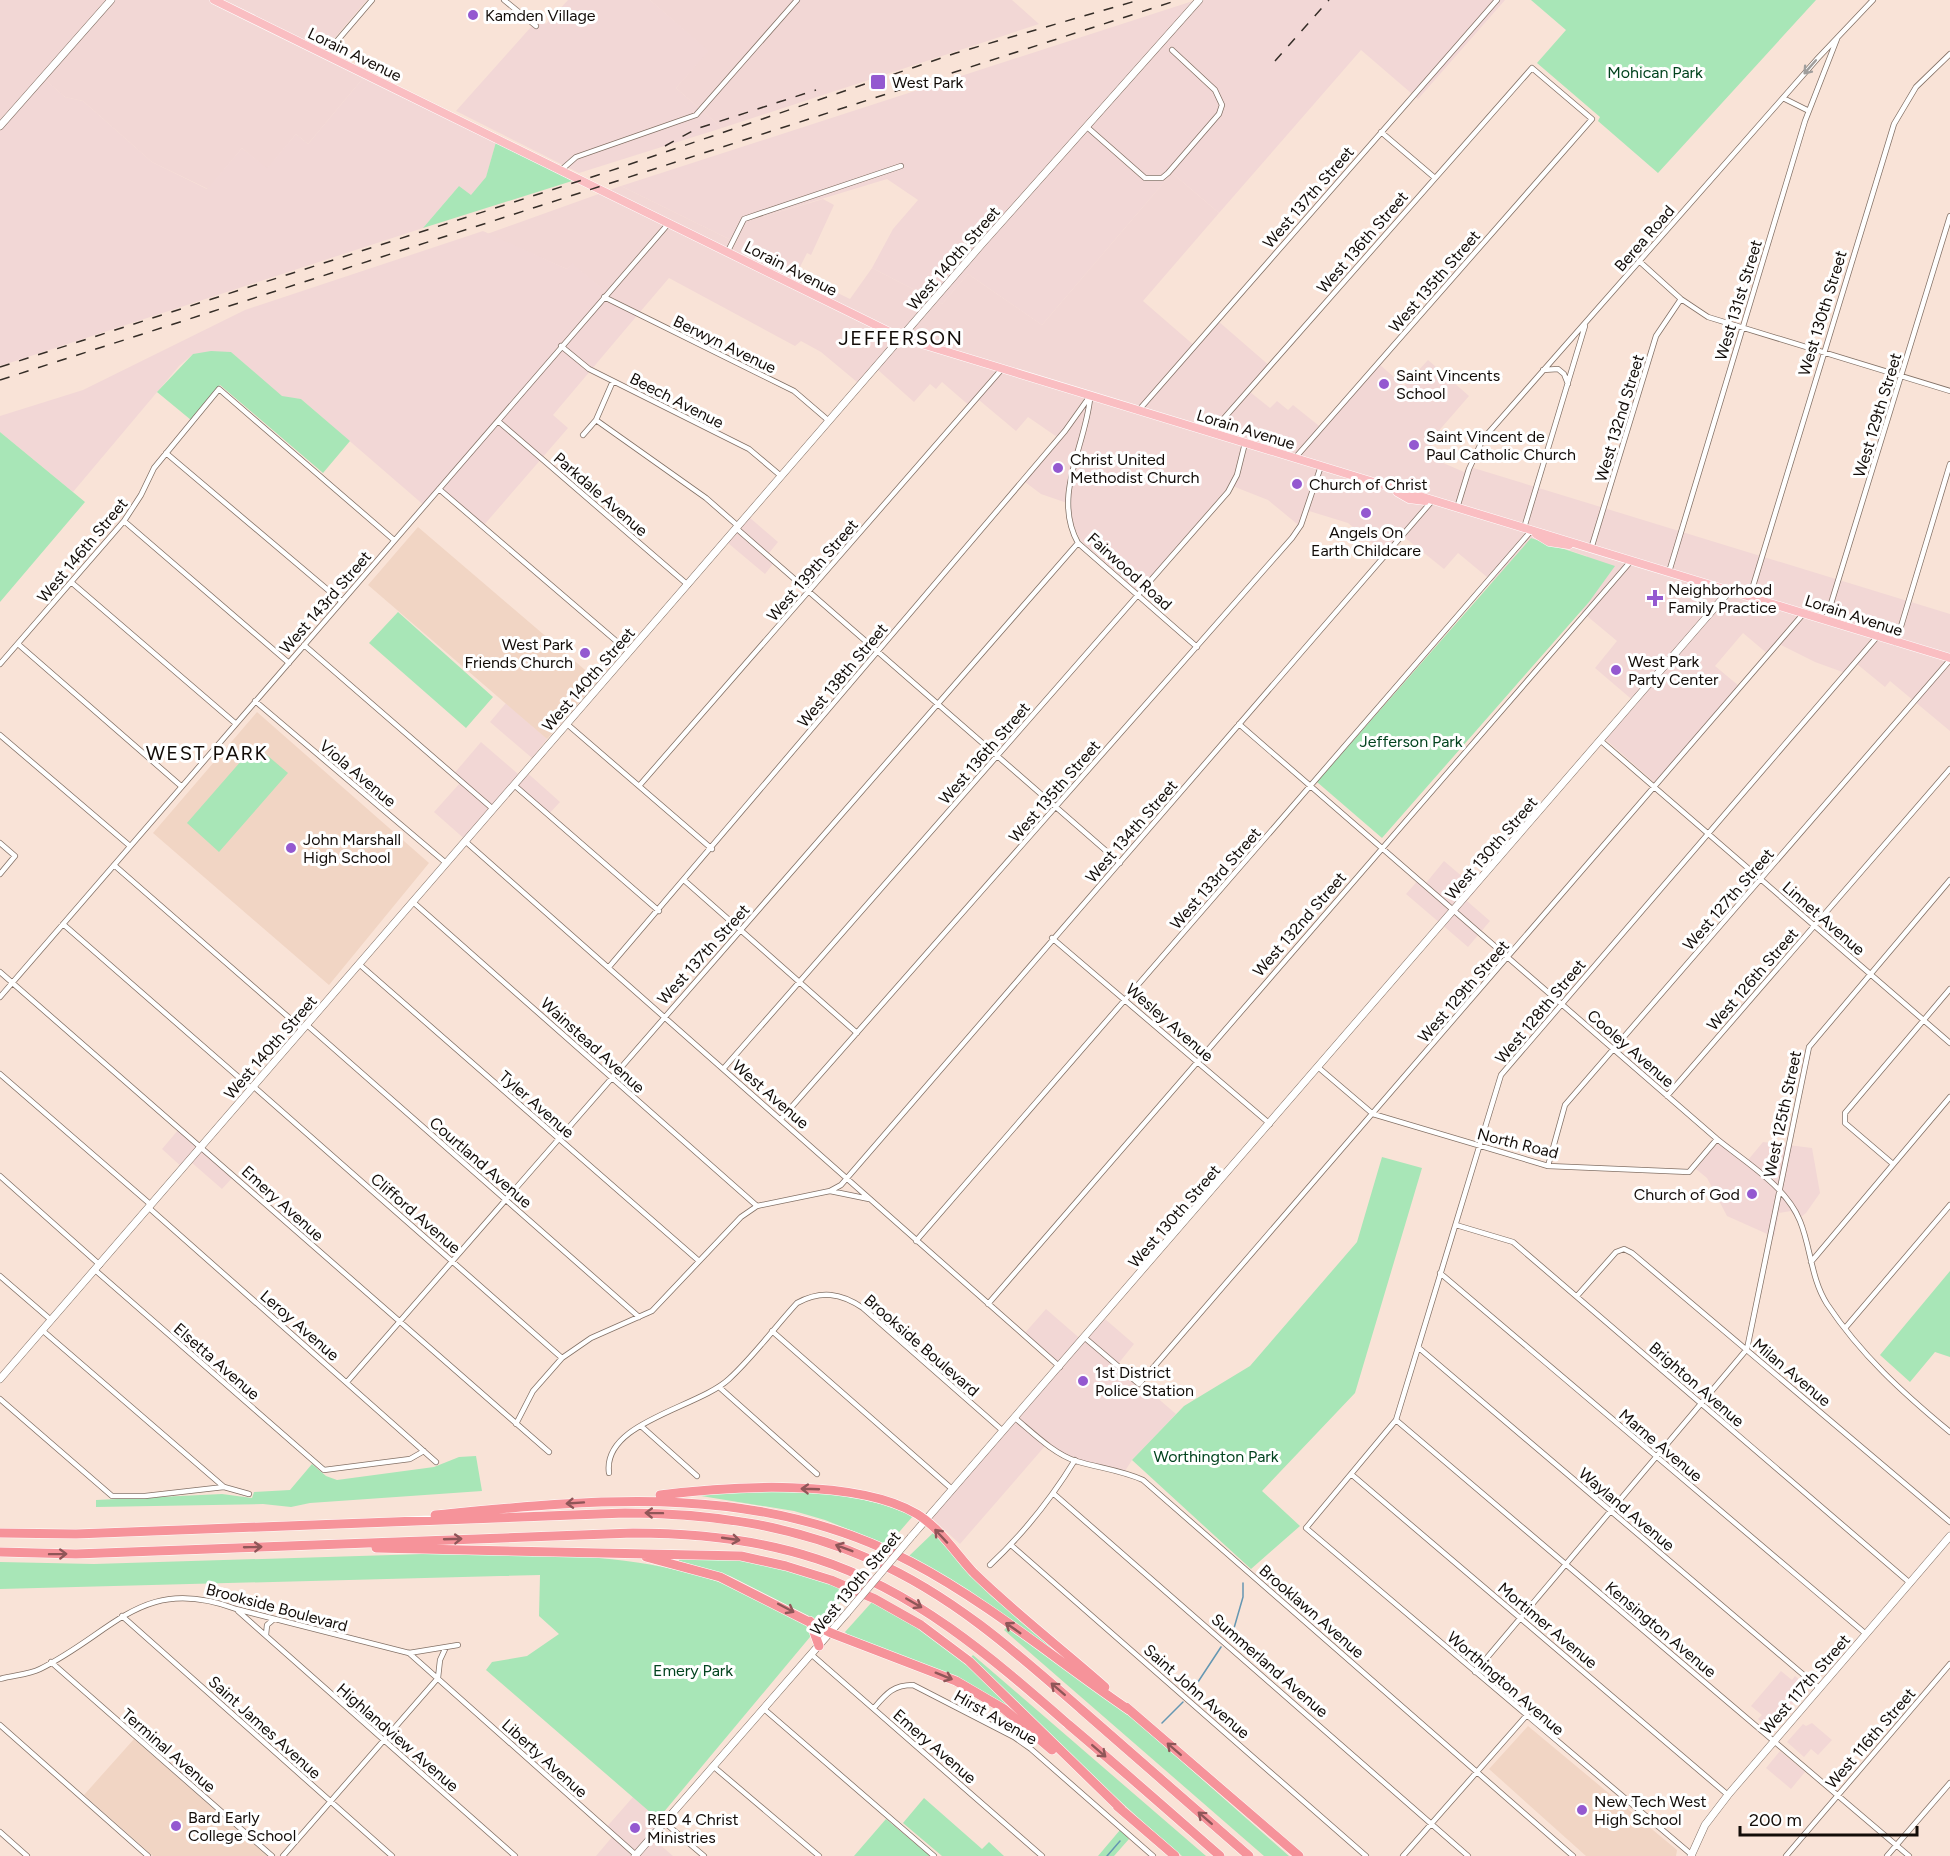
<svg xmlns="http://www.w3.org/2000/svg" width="1950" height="1856" viewBox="0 0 1950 1856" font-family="Figtree,sans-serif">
  <rect width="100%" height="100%" fill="#f9e3d7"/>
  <path fill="#f2d7d5" d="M0,0H367L320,55L364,77L308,144L296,134L267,169L242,148L208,189L152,162L83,101L65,97L41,76L0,122Z
    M650,0H1012L1039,24L722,128L676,88L708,51Z
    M1172,173L1219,213L1143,301L1196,347L1218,321L1271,367L1250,392L1270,408L1277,401L1288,410L1293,405L1323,429L1379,364L1404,386L1428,360L1469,396L1436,434L1427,456L1464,472L1467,466L1950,614V731L1890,681L1885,687L1857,664L1848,674L1815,662L1779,644L1769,655L1743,633L1715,666L1739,686L1655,783L1605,739L1636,703L1595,668L1617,641L1581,611L1589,602L1587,556L1531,538L1493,582L1458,553L1444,569L1404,537L1387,556L1348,523L1309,511L1302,528L1268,500L1230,485L1138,591L1081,541L1069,517L1070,504L1041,494L1025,482L1060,439L1028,417L1016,431L979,400L972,408L942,382L936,389L930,384L914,402L878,370L863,387L821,352L801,341L795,346L669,278L640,312L615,299L572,264L567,269L487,234L621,186L735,242L748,221L823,199L834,205L811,255L807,253L797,273L850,299L872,268L942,304L968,274L1042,325Z
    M749,517L778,542L769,553L776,560L765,574L728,543Z
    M506,703L547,739L532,758L490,722Z
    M481,742L518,774L523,769L560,802L547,816L514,788L468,842L434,812L460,783L452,776Z
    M1444,861L1477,889L1467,901L1490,921L1468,947L1406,894L1420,878L1426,883Z
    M179,1129L233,1177L222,1189L191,1162L184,1169L162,1149Z
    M1721,1138L1748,1160L1763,1142L1812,1148L1820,1193L1806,1213L1797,1220L1791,1211L1779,1213L1774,1237L1727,1216L1707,1178L1696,1169Z
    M1046,1309L1084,1342L1105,1319L1134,1344L1118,1364L1176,1414L1132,1460L1123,1474L1071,1461L1045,1446L960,1544L927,1514L1060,1365L1024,1334Z
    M1781,1671L1792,1680L1795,1676L1807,1686L1771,1730L1758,1719L1762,1715L1751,1706Z
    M1812,1723L1832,1740L1818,1755L1811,1749L1804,1757L1787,1742L1803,1724L1806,1726Z
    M1780,1751L1805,1772L1791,1789L1766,1768Z
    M633,1797L662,1821L650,1836L673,1856H596L612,1837L604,1830Z"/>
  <path fill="#f2d7d6" d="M568,0H650L709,51L676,88L722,128L579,173L456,111L539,18L546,24Z
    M1196,0H1505L1418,99L1361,50L1219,213L1172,173L1042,325L968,274L942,304L872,268L893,229L918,200L887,179L749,221L735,242L621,186Z
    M41,76L65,97L83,101L152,162L207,189L242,148L267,168L296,134L308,144L364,77L496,142L486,177L471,196L459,186L423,228L0,366V122Z
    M483,231L567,269L572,263L615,299L640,312L553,415L568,428L484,525L442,489L426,507L301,399L282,397L231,352L193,354L179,366L73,492L0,432V416L83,390L245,310Z"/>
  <path fill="#f1d5c4" d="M418,527L598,681L547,739L368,585Z
    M257,712L429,863L329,985L153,833Z
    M1528,1726L1677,1850L1676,1856H1586L1489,1769Z
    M134,1739L267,1856H153L84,1795Z"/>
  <path fill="#a8e6b7" d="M1531,0H1816L1658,173L1598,121L1600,117L1537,63L1566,30Z
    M496,142L572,181L423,228L459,186L471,195L486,177Z
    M211,351L231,352L282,396L301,399L350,441L323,473L220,385L191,420L157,392L193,354Z
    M0,432L85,502L0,602Z
    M1531,538L1615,566L1589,602L1382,838L1317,782Z
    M398,612L493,697L466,728L369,643Z
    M255,745L288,773L219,852L187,823Z
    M1382,1157L1422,1168L1355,1393L1262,1491L1300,1526L1251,1569L1132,1460L1184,1406L1250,1366L1357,1242Z
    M1950,1271V1357L1935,1352L1910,1382L1880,1355Z
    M476,1456L482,1491L310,1503L291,1507L263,1504L96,1507V1500L222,1494L252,1498L254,1492L290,1490L312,1464L326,1476L337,1480L434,1467L459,1457Z
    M754,1492C814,1492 857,1492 913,1516L888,1545L825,1520L794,1511L695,1495Z
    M933,1533L991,1596L1067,1657L1065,1659L960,1585L909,1556Z
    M424,1554C521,1555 620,1550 713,1580C745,1590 775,1608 804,1623L810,1629V1637L658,1819L486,1670L492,1662L527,1656L559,1634L539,1616L540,1575L0,1589V1562L94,1564Z
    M680,1557L746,1560L794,1571L850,1591L823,1623L730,1576L679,1561Z
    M872,1602L926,1633L968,1666L1034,1729L996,1699L955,1677L850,1637L845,1632Z
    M1007,1627L1136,1721L1289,1856H1264L1004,1630Z
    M973,1655L1206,1856H1182C1108,1793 1040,1725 970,1658Z
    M924,1798L982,1849L989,1842L1004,1856H942L903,1823Z
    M886,1819L930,1856H854Z
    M1120,1830L1129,1839L1114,1856H1098Z"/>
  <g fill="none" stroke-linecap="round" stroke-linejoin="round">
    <path stroke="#6597b2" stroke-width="1.5" d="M1232,1635L1243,1597V1583
      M1194,1688L1221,1647
      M1162,1723L1183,1702
      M1107,1856L1120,1841"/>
    <g stroke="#837166" stroke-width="6">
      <path id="street" d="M504,0L536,26
        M325,55L372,0
        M1783,98L1809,111
        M1087,127L1145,178H1162L1168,173L1219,114L1222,105L1215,90L1172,50
        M1381,132L1435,178
        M560,171L576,157L696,115L797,0
        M728,251L744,219L901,166
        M1639,261L1681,299L1708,317L1950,391
        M604,297L794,391L829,421
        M561,346L589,369L749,449L781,476
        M1543,370L1558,369L1564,374L1568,384
        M1090,399C1085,447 1052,496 1078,543L1197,647
        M1138,411L1497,0
        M596,420L706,498L738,526
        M498,421L688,585
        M1211,433L1532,68L1592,119L1295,458
        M583,435L596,420L613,381
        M166,453L341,601
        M439,489L629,652
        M1457,508L1469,469L1483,439L1818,58L1873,0
        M124,521L289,663
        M736,528L1120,863
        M1524,528L1585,326
        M1591,549L1656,336L1681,299
        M1669,572L1805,121L1837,39
        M71,582L235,723
        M1750,596L1894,124L1916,87L1950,54
        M1826,620L1950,216
        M1896,643L1950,464
        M18,644L181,786
        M304,645L493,809
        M0,664L124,521L141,495L154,468L219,389L394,540
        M255,701L446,863
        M567,724L712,849
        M1239,724L1717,1139C1745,1162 1786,1186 1800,1221C1811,1248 1811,1279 1827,1304C1861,1355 1903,1393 1950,1432
        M0,735L130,846
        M1601,741L1950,1043
        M514,785L659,911
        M639,786L1002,369
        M465,841L1060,1367
        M0,843L15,856L0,874
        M114,865L302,1029
        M685,881L857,1033
        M413,902L757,1206
        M63,924L251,1088
        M1052,938L1270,1124
        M359,964L699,1261
        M609,967L1065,431L1090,396
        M0,972L549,1452
        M0,997L669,223
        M307,1025L639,1317
        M724,1068L1228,492L1237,475L1245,443
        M1319,1068L1373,1114L1548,1166L1689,1172L1717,1139
        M0,1074L150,1204
        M253,1086L562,1358
        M1667,1096L1950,769
        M781,1119L1292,538L1301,525L1321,466
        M1893,1164L1845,1123V1113L1950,989
        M1548,1166L1565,1105L1950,660
        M0,1176L100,1265
        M830,1191L869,1199
        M148,1207L436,1462
        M1456,1225L1513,1242L1910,1583
        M916,1241L1531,531
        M1811,1262L1950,1097
        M95,1270L324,1470L410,1459L424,1451
        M1440,1273L1866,1634
        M0,1276L51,1320
        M1577,1296L1616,1252L1624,1249L1632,1253L1950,1522
        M988,1304L1631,561
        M1846,1327L1950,1205
        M42,1330L224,1487
        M772,1331L952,1489
        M1085,1338L1139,1384L1804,613
        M1419,1348L1819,1688
        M347,1382L1078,543
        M719,1387L817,1474
        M0,1399L112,1496H145L224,1487L249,1494
        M1015,1418C1033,1433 1054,1454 1076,1461C1099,1468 1121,1470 1143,1480L1573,1856
        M1396,1420L1909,1856
        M516,1424L533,1391L562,1358L591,1338L652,1311L741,1217L757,1206L830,1191L841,1185L1432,501
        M641,1426L697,1476
        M609,1473C602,1422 698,1408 729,1379C754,1356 774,1328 797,1303C821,1290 841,1293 863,1308L1003,1431
        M1351,1474L1728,1795
        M1054,1494L1468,1856
        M1011,1545L1366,1856
        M990,1565C1023,1534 1051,1499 1075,1460
        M238,1611L515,1856
        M122,1616L392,1856
        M266,1635L267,1625L274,1619
        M409,1653L636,1855
        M812,1655L1042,1856
        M51,1662L272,1856
        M1475,1672L1747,1349L1809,1047L1950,880
        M0,1679C13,1675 28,1675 40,1669C115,1632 142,1574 236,1609L409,1653L458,1645
        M874,1708C886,1694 893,1685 913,1685L1014,1737L1031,1749L1153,1856
        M764,1709L934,1856
        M0,1725L148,1856
        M714,1767L819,1856
        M664,1822L704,1856
        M0,1832L27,1856
        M1692,1855L1306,1528L1396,1420L1501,1075L1877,637
        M283,1856L438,1678L440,1660L446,1647
        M1403,1856L1526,1716
        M1786,1856L1950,1664
        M1887,1856L1950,1783"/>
    </g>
    <g stroke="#837166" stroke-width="8">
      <path id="secondary" d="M0,126L111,0
        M0,1379L981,245L1199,0
        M911,1537L1730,590
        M635,1856L847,1613
        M1691,1856L1705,1825L1728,1795L1950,1536"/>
    </g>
    <g stroke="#fff" stroke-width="9">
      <path id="primary" d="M214,0L902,338L1950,658
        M1397,492L1409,499L1425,501
        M1536,534L1549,542L1569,545"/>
    </g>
    <g stroke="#fff" stroke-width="10">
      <path id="highway" d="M660,1495C729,1486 857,1478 917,1514C940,1528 956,1554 974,1573C1015,1613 1062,1649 1105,1687
        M435,1515C599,1499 760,1482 911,1562C989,1603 1057,1661 1129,1710
        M0,1533L76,1534L625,1513C711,1513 793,1525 872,1560C952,1595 1017,1653 1082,1710C1138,1759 1193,1807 1249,1856
        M376,1548L741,1556L786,1566L831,1580L875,1599L921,1625L969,1661L1122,1810
        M0,1552L76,1554L633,1533C696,1533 757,1539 817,1559C916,1591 992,1658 1069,1725C1120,1768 1170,1812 1220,1856
        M646,1557L720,1577L831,1633L956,1681L1004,1709L1052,1750
        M810,1621L819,1646
        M1126,1707L1299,1856
        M1117,1806L1175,1856"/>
    </g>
    <use href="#street" stroke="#fff" stroke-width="4.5"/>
    <use href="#secondary" stroke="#fff" stroke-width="7"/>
    <use href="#primary" stroke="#fabec2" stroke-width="8"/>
    <use href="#highway" stroke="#f6939a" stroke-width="9"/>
    <path stroke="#352d27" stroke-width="1.5" stroke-dasharray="10 10" stroke-linecap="butt" d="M1275,61L1329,0
      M665,146L696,129L816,90
      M0,367L598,175L956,53L1139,0
      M0,380L1178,0"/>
    <g stroke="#837166" stroke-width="8" stroke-linecap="butt">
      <path id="secondary-bridge" d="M847,1613L911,1537"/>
    </g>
    <use href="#secondary-bridge" stroke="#fff" stroke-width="7"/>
  </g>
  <defs><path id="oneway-shaft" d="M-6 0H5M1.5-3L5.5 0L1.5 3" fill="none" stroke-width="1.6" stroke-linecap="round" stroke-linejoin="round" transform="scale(1.5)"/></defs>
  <use stroke="#a09e9c" href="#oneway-shaft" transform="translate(1810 67) rotate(131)"/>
  <g stroke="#8f5658">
    <use href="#oneway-shaft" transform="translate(810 1489) rotate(-178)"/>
    <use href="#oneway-shaft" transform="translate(575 1503) rotate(176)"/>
    <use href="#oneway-shaft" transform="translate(654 1513) rotate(-179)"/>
    <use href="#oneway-shaft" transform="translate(941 1536) rotate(-133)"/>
    <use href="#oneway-shaft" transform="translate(453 1539) rotate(-2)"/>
    <use href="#oneway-shaft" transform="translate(731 1539) rotate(8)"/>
    <use href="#oneway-shaft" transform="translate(253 1547) rotate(-2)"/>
    <use href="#oneway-shaft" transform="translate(844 1548) rotate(-159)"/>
    <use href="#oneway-shaft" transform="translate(58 1554) rotate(-1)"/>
    <use href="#oneway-shaft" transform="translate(914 1603) rotate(30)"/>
    <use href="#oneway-shaft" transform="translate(786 1608) rotate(28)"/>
    <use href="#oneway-shaft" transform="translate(1013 1628) rotate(-145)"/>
    <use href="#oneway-shaft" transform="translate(944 1676) rotate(22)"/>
    <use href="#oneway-shaft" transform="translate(1058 1689) rotate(-139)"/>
    <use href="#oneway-shaft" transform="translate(1174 1749) rotate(-139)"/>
    <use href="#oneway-shaft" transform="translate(1099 1751) rotate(41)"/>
    <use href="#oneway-shaft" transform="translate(1205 1818) rotate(-139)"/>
  </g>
  <g fill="#9459d0" stroke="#fff" stroke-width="2">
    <circle cx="473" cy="15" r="6"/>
    <rect x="870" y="74" width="16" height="16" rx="3"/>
    <circle cx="1384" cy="384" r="6"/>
    <circle cx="1414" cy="445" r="6"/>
    <circle cx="1058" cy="468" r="6"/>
    <circle cx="1297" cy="484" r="6"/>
    <circle cx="1366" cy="513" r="6"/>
    <path d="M1652 589h6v6h6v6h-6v6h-6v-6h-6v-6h6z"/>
    <circle cx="585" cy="653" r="6"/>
    <circle cx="1616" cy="670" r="6"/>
    <circle cx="291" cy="848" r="6"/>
    <circle cx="1752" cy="1194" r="6"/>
    <circle cx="1083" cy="1381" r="6"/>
    <circle cx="1582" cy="1810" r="6"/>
    <circle cx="176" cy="1826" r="6"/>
    <circle cx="635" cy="1828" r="6"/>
  </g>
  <g text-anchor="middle" stroke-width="6" stroke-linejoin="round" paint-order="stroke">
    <g font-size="16" fill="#120c08" stroke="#fff" text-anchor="start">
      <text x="485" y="21">Kamden Village</text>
      <text x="892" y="88">West Park</text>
      <text x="1396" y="381">Saint Vincents<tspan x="1396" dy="18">School</tspan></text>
      <text x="1426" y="442">Saint Vincent de<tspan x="1426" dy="18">Paul Catholic Church</tspan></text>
      <text x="1070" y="465">Christ United<tspan x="1070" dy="18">Methodist Church</tspan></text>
      <text x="1309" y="490">Church of Christ</text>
      <text x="1366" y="538" text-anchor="middle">Angels On<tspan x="1366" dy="18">Earth Childcare</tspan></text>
      <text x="1668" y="595">Neighborhood<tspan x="1668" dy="18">Family Practice</tspan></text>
      <text x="573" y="650" text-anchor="end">West Park<tspan x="573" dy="18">Friends Church</tspan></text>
      <text x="1628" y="667">West Park<tspan x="1628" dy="18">Party Center</tspan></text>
      <text x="303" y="845">John Marshall<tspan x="303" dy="18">High School</tspan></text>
      <text x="1740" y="1200" text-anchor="end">Church of God</text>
      <text x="1095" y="1378">1st District<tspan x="1095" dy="18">Police Station</tspan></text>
      <text x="1594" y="1807">New Tech West<tspan x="1594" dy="18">High School</tspan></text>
      <text x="188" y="1823">Bard Early<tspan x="188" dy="18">College School</tspan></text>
      <text x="647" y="1825">RED 4 Christ<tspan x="647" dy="18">Ministries</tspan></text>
    </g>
    <g font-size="16" fill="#120c08" stroke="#fff">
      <text transform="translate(355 54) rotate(26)" y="6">Lorain Avenue</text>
      <text transform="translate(1308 197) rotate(-49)" y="6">West 137th Street</text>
      <text transform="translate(1644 238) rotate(-49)" y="6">Berea Road</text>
      <text transform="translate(1362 242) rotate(-49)" y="6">West 136th Street</text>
      <text transform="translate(953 258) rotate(-49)" y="6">West 140th Street</text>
      <text transform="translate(791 268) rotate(27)" y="6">Lorain Avenue</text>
      <text transform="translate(1434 281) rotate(-49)" y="6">West 135th Street</text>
      <text transform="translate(1738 300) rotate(-73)" y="6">West 131st Street</text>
      <text transform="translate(1822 313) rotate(-73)" y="6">West 130th Street</text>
      <text transform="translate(725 344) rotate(26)" y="6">Berwyn Avenue</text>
      <text transform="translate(677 400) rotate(27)" y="6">Beech Avenue</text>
      <text transform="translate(1877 415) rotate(-73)" y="6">West 129th Street</text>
      <text transform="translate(1619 418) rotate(-73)" y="6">West 132nd Street</text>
      <text transform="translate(1246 429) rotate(17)" y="6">Lorain Avenue</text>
      <text transform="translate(601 494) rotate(41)" y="6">Parkdale Avenue</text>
      <text transform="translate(82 550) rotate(-50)" y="6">West 146th Street</text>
      <text transform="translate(812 570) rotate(-49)" y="6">West 139th Street</text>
      <text transform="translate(1130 571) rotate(42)" y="6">Fairwood Road</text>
      <text transform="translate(325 602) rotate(-49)" y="6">West 143rd Street</text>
      <text transform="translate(1854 615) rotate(18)" y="6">Lorain Avenue</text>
      <text transform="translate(842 675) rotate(-50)" y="6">West 138th Street</text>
      <text transform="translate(588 679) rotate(-49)" y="6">West 140th Street</text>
      <text transform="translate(984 753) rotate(-49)" y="6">West 136th Street</text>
      <text transform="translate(358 773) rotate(40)" y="6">Viola Avenue</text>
      <text transform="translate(1054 791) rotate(-49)" y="6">West 135th Street</text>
      <text transform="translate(1131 831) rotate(-49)" y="6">West 134th Street</text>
      <text transform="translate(1491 848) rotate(-49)" y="6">West 130th Street</text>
      <text transform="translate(1215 878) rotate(-49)" y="6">West 133rd Street</text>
      <text transform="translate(1728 899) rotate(-49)" y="6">West 127th Street</text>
      <text transform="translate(1824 918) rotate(41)" y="6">Linnet Avenue</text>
      <text transform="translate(1299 924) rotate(-49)" y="6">West 132nd Street</text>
      <text transform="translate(703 954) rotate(-48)" y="6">West 137th Street</text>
      <text transform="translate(1752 979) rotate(-49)" y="6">West 126th Street</text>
      <text transform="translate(1463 991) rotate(-49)" y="6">West 129th Street</text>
      <text transform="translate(1540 1011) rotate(-50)" y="6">West 128th Street</text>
      <text transform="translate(1170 1022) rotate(41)" y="6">Wesley Avenue</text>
      <text transform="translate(593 1045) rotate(42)" y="6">Wainstead Avenue</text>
      <text transform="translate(270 1047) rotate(-49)" y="6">West 140th Street</text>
      <text transform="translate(1631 1048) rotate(41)" y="6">Cooley Avenue</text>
      <text transform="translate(771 1094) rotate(41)" y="6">West Avenue</text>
      <text transform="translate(537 1104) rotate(41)" y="6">Tyler Avenue</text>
      <text transform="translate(1782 1114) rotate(-78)" y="6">West 125th Street</text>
      <text transform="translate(1518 1143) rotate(14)" y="6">North Road</text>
      <text transform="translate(481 1162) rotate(41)" y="6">Courtland Avenue</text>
      <text transform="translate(283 1203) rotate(42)" y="6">Emery Avenue</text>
      <text transform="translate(416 1213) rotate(41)" y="6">Clifford Avenue</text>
      <text transform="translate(1174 1216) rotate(-49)" y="6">West 130th Street</text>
      <text transform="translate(300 1325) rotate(41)" y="6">Leroy Avenue</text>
      <text transform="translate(922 1345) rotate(41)" y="6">Brookside Boulevard</text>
      <text transform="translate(217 1361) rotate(41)" y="6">Elsetta Avenue</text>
      <text transform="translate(1792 1372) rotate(40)" y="6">Milan Avenue</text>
      <text transform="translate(1697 1384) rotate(41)" y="6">Brighton Avenue</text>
      <text transform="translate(1661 1445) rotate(40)" y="6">Marne Avenue</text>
      <text transform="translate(1627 1509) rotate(40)" y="6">Wayland Avenue</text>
      <text transform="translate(855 1583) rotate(-50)" y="6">West 130th Street</text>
      <text transform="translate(277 1607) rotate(15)" y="6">Brookside Boulevard</text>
      <text transform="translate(1312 1611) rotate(41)" y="6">Brooklawn Avenue</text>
      <text transform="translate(1548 1625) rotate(40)" y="6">Mortimer Avenue</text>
      <text transform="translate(1661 1629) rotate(40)" y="6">Kensington Avenue</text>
      <text transform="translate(1270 1665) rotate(41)" y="6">Summerland Avenue</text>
      <text transform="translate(1506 1683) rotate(41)" y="6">Worthington Avenue</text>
      <text transform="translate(1805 1684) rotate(-49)" y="6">West 117th Street</text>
      <text transform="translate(1197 1691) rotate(41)" y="6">Saint John Avenue</text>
      <text transform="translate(996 1717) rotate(30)" y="6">Hirst Avenue</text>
      <text transform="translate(265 1727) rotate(42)" y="6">Saint James Avenue</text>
      <text transform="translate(398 1737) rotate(41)" y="6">Highlandview Avenue</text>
      <text transform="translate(1870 1738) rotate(-49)" y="6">West 116th Street</text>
      <text transform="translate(935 1746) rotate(41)" y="6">Emery Avenue</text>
      <text transform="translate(169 1750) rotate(41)" y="6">Terminal Avenue</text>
      <text transform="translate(545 1758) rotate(42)" y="6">Liberty Avenue</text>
    </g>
    <g font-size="16" fill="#02431e" stroke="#fff">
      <text x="1655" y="78">Mohican Park</text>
      <text x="1411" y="747">Jefferson Park</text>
      <text x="1216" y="1462">Worthington Park</text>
      <text x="693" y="1676">Emery Park</text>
    </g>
    <g font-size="20" letter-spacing="1.5" fill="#120c08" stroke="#fff">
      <text x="901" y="345">JEFFERSON</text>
      <text x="207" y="760">WEST PARK</text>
    </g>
  </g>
  <path d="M1740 1826v9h177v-9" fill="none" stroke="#120c08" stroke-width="3"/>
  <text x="1749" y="1826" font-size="18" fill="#120c08" stroke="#ffffff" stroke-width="4.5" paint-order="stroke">200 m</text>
</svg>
